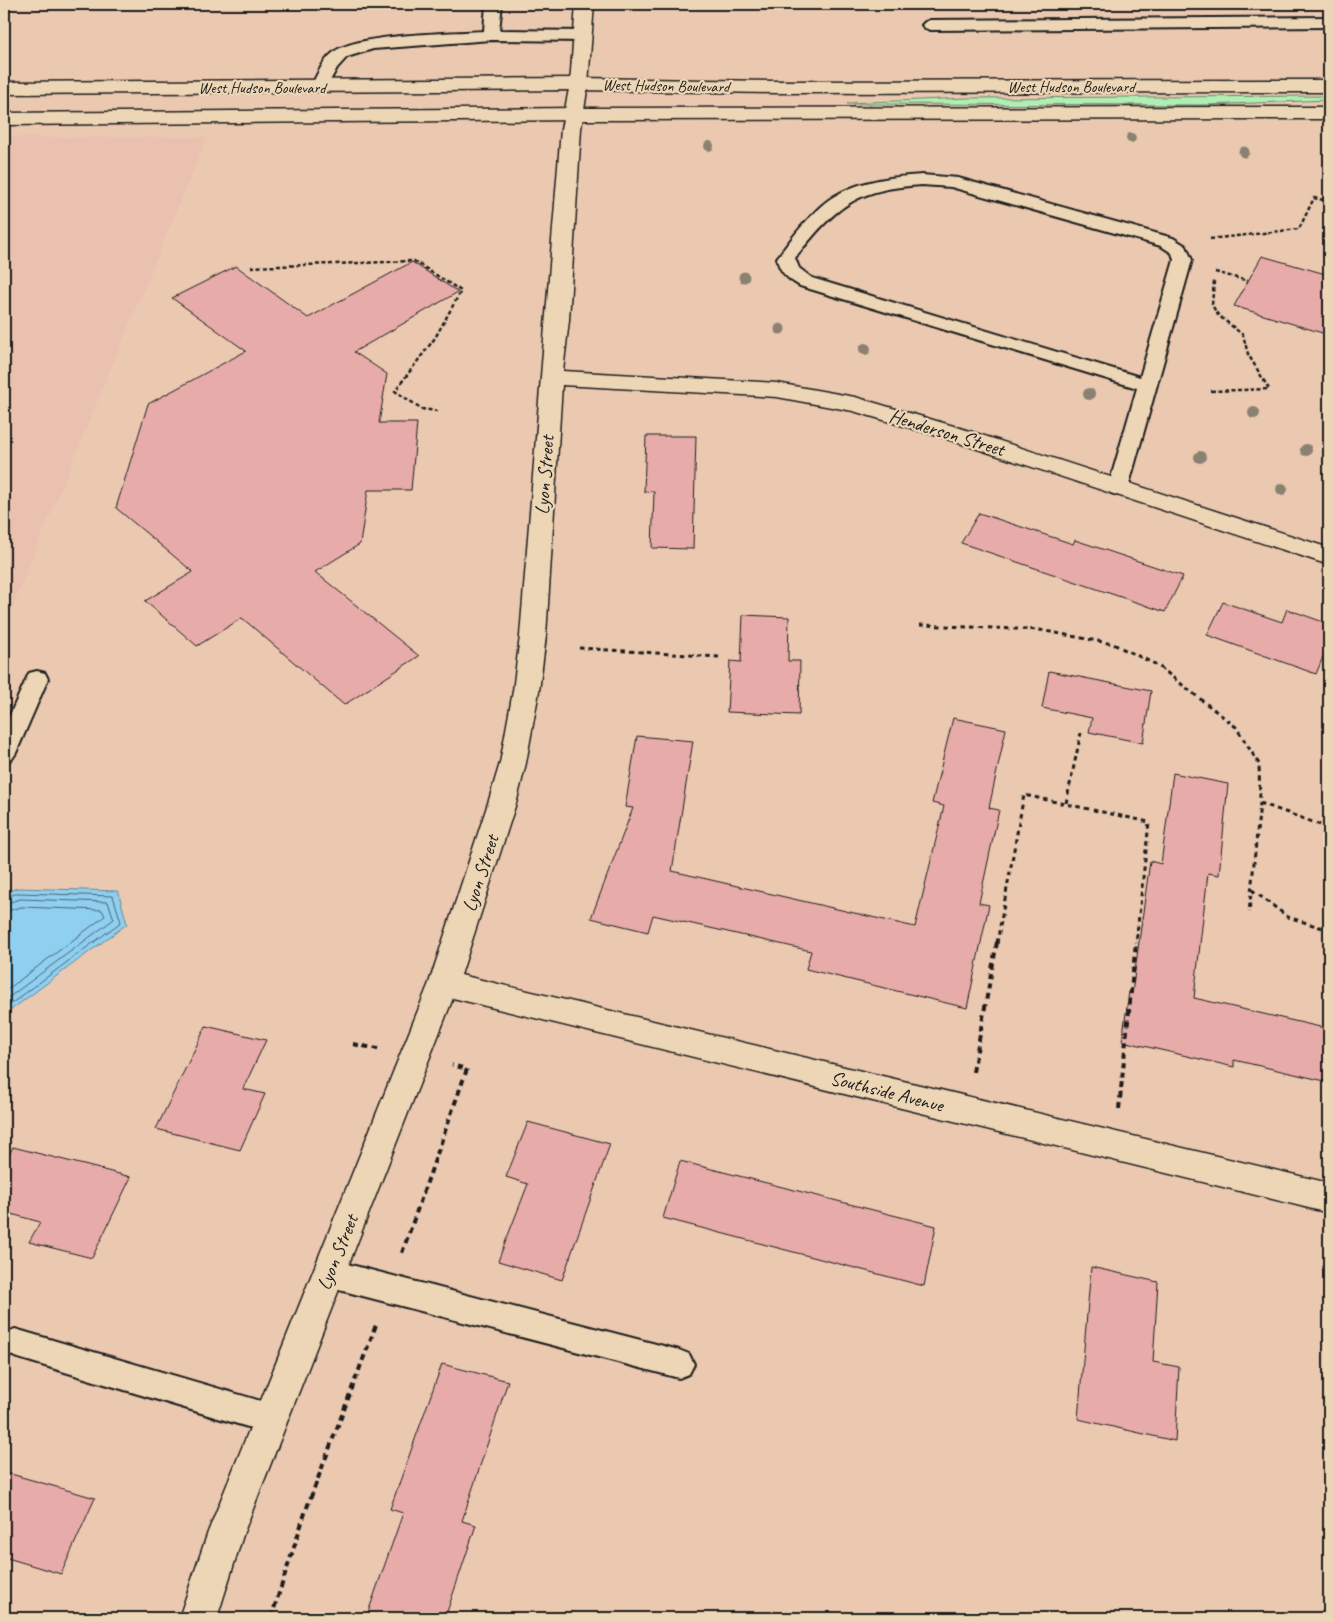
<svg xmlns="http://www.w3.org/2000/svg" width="1333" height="1622" viewBox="0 0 1333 1622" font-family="Caveat,sans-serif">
  <rect width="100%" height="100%" fill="#ebc9b1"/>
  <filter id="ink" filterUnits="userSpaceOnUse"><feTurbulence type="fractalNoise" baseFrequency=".02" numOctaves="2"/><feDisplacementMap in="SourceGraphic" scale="10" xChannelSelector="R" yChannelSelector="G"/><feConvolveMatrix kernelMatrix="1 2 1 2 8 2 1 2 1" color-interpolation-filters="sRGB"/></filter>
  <g filter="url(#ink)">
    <path fill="#eac0af" d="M4,137H207L4,626Z"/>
    <path fill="#b0eeb4" stroke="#668568" d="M1329,96V100L1206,105L847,104L848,103L967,98Z"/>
    <path fill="#8fcff0" stroke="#61879b" d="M17,888L118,891L127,924L4,1015V893Z"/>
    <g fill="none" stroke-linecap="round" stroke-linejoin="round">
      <path stroke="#4a6471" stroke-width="1" d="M4,898L18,893L113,896L121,922L4,1009
        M4,904L20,899L108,902L114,919L4,1001
        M4,912L21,907L102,910L105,916L4,992"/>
    </g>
    <path fill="#e7aba9" stroke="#1c1c1c" d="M1262,256L1329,275V335L1234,306Z
      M412,262L458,292L354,352L387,374L379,423H417L411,490H368L360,544L315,572L419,656L344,705L242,618L197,646L145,601L193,572L116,508L148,404L246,351L172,298L236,266L308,318Z
      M646,436H696L693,549L652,548L654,492L644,491Z
      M979,513L1073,544L1075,540L1183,576L1165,612L961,543Z
      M1223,602L1282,622L1287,609L1329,624V642L1316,674L1207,635Z
      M743,615L789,617L788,661H800L799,715L727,712L730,661L741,662Z
      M1049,671L1151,691L1143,743L1089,732L1092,718L1042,708Z
      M953,718L1006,729L989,808L999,810L979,903L989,905L967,1008L806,969L811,951L653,915L648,932L591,918L633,808L625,807L637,736L693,741L672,871L915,927L944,806L932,803Z
      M1173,773L1228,784L1219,875L1208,873L1194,998L1329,1029V1082L1234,1060V1067L1122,1041L1129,992L1132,993L1150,861L1161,864Z
      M206,1026L266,1040L243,1089L265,1094L240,1150L156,1129Z
      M528,1122L610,1144L562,1280L498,1261L528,1184L506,1177Z
      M13,1147L131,1177L92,1258L29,1242L40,1222L4,1212V1164Z
      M680,1161L936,1226L924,1286L663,1218Z
      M1091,1267L1158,1282L1153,1362L1179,1367L1175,1441L1078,1419Z
      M442,1364L508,1381L462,1521L476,1525L445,1618H366L403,1513L390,1509Z
      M4,1472L95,1498L61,1574L4,1557Z"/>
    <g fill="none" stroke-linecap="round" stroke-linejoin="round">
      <g stroke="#1c1c1c" stroke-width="4">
        <path id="service" d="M486,4H502L499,30L583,31L589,33L591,36L589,39L583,41L491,40L373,49L347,57L337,68L325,90H313L311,87C317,75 323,60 334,52C356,34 452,33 484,31Z
          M1329,17V27L930,30L925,28L922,25L925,22L930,20Z
          M922,175L958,178L1173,238L1186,246L1192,260L1128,488L1125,493L1118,495L1111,493L1108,488L1137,388L800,286C788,279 779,272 777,258L780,254C792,238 805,221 820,207C847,182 887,177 922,175ZM922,185L951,187L1161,246L1172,253L1174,260L1140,377L812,278L799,268L795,258C836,207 854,189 922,185Z
          M37,671L45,673L48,679L16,753L12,759L4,762V728L29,673Z
          M328,1259L679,1350L689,1354L694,1364L689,1374L679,1378L328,1287L318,1283L314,1273L318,1263Z
          M15,1329L271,1404L282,1408L286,1419L282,1430L271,1434L15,1357L4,1351L5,1333Z"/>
      </g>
      <g stroke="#1c1c1c" stroke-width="3">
        <path id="minor" d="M576,4H594L588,84L581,129L569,320L563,371L777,383L855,397L957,427L1329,548V565L941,437L853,411L777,397L562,385L546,636L539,691L526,763L517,800L461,975L1329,1183V1213L453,998L244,1532L217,1618H179L208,1532L429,983L489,800L500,763L513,691L520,636L561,129L570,84Z"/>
      </g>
      <g stroke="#1c1c1c" stroke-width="3">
        <path id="secondary" d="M579,78L777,81L1329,80V92L777,93L579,90L4,94V82Z
          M1329,107V119L574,120L4,125V113L574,108Z"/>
      </g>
      <path stroke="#1c1c1c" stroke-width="2.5" stroke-dasharray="4 2.5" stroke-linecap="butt" d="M1210,239L1299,229L1314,198L1329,201
        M251,267L414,261L461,291L435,338L395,391L422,409L437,411
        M1215,272L1248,281
        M1211,391L1269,389L1248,354L1243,335L1218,315L1212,305L1214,281"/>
      <path stroke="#1c1c1c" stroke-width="3" stroke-dasharray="4.5 4" stroke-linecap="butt" d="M920,625L1040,630L1113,644L1157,665L1236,727L1259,764L1260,803L1249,912
        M579,648L719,657
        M1066,803L1081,733
        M1260,803L1329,828
        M1252,890L1288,917L1329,930
        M997,943L1024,795L1149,822L1136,943"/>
      <path stroke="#1c1c1c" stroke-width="4" stroke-dasharray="6 4.5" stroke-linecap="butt" d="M353,1044L378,1049
        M973,1072L997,942
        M1119,1109L1136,942
        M402,1253L467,1069L452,1065
        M271,1618L306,1510L376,1325"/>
      <use href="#service" fill="#edd6b5" fill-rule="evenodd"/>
      <use href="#minor" fill="#edd6b5" fill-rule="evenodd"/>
      <use href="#secondary" fill="#edd6b5" fill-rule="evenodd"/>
    </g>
    <g fill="#8a8170">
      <circle cx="1131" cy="138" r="5"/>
      <circle cx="709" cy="146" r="5"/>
      <circle cx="1244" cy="152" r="5.5"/>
      <circle cx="744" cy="277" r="5.5"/>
      <circle cx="780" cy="329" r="5.5"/>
      <circle cx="865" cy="349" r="6"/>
      <circle cx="1089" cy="394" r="6"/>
      <circle cx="1254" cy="413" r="6"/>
      <circle cx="1306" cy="450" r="6"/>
      <circle cx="1200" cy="457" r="6"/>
      <circle cx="1282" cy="489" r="6"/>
    </g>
  </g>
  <g text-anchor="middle" stroke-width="4.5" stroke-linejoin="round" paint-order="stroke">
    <g font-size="16" fill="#1c1c1c" stroke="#edd6b5">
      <text transform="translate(666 85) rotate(1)" y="6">West Hudson Boulevard</text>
      <text x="1071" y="92">West Hudson Boulevard</text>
      <text x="262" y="93">West Hudson Boulevard</text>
    </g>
    <g font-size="20" fill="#1c1c1c" stroke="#edd6b5">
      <text transform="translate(947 432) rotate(17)" y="7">Henderson Street</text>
      <text transform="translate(544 475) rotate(-86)" y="7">Lyon Street</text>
      <text transform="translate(480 873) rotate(-72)" y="7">Lyon Street</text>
      <text transform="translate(887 1091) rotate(14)" y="7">Southside Avenue</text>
      <text transform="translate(337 1252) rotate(-68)" y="7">Lyon Street</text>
    </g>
  </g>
  <rect width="1333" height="1622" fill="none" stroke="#edd6b5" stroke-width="20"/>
  <rect x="10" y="10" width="1313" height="1602" fill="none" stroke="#1c1c1c" stroke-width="2" filter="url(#ink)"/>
</svg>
